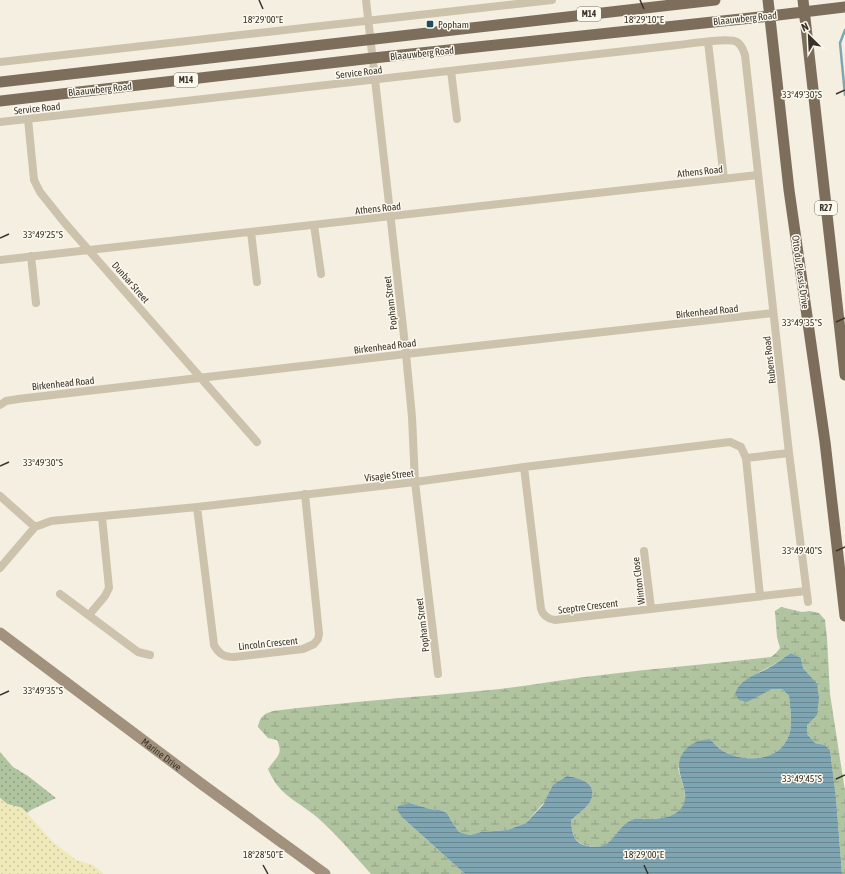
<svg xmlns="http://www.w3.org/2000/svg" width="845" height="874" viewBox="0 0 845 874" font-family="'Asap Condensed',sans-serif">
  <defs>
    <pattern id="grass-dots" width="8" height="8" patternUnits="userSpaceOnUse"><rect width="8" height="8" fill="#b0c4a0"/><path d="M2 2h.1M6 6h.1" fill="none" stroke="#90a083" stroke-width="1.8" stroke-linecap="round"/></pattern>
    <pattern id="wetland-marsh" width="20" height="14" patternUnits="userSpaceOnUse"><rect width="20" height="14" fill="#b0c4a0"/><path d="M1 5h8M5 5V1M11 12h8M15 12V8" fill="none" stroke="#90a083"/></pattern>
    <pattern id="sand-dots" width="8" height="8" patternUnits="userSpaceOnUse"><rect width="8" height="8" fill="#efe8b8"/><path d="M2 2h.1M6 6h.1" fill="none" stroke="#cec79e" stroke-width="1.8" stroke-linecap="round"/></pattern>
    <pattern id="water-rules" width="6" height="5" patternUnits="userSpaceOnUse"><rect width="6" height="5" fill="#7fa5b2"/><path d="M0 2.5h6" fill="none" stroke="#698791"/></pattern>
  </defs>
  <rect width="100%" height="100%" fill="#f4efe1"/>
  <path fill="url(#grass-dots)" d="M0,752L13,767L28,776L56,798L31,810L27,813L22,808L7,804L0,798Z"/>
  <path fill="url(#wetland-marsh)" d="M781,607L802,612L810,611L819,613L825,620L827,638L830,694L845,791V874H842L836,798L830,750L825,745L815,743L807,734V725L817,685L803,668L801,658L791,653L773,665L758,673L759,695L772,689H782L789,696C790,708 793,723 789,735C780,762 744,763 723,751C718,748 714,743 710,739L678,768C680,778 689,796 683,806C675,818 660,819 647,819C643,819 638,818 635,819C612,826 617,854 585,845C573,842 572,831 571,820C576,816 589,806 591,800C598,783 580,778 567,776L526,823L507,830L481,832L470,835L459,832L452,822L447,813L440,810L430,809L410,803L404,819L465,874H371C354,855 337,835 318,818C297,800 280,797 268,769C276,757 284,755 277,740L268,738L258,727C260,717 263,714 273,711C345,702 418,697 490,690C528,686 565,679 602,675C658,668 714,664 771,657L776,653L780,648L777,637L775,611Z"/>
  <path fill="url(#sand-dots)" d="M0,798L7,804L22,808L53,842L76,860L93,865L104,874H1L0,873Z"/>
  <path fill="url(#water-rules)" d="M791,653L801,658L803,668L817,684L819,698L817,715L807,725V734L815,743L825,745L830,750L836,798L842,874H465L404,819L397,810L398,806L410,803L430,809L440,810L447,813L452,822L459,832L470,835L481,832L507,830L526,823L543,805L553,785L567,776C580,778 598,783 591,800C589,806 576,816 571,820C572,831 573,842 584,845C616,854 612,827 634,819C638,818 643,819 646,819C659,819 674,818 682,807C694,790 667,769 686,749C693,742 700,740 710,739C714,743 718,748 723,751C744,763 780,762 789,735C793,723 790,708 789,696L782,689H772L747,702L739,700L735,694C740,678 759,674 772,666C779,662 784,657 791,653Z"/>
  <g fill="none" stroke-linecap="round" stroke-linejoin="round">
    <path stroke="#7fa5b2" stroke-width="2.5" d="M845,30L840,43L845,95"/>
    <path stroke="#cdc2ac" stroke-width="8" d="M366,0L406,354L412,417L415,482L438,674
      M708,42L724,179
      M0,62L552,0
      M451,71L457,119
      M28,119L34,180L40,192L64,222L257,442
      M0,122L678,45C688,44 730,37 737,42C742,45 743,50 745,55L789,453L808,602
      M314,225L321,274
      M251,232L257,282
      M31,256L36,303
      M0,260L758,175
      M0,405L6,401L18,399L406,354L773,313
      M746,458L789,453
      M524,467L541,609C543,616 548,619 555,620L806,591
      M0,496L35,527
      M197,507L214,645C219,654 224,657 234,657L303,649L314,644L318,639L319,634L305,494
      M644,551L651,608
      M0,568L35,527L51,521L197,507L415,482L524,467L730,442L741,447L746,458L760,596
      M60,594L138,652L150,655
      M89,615L105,596L109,588L102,517"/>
    <path stroke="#a1917d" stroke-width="11" id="s1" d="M0,633L203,785L325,874"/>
    <path stroke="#7d6e5c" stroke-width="11" d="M768,0L789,190L825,442L845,616
      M803,0L845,375
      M0,82L715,0
      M0,101L373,58L770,16L845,7"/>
  </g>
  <path fill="none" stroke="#3b332b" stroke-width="1.5" d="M259,0L263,9M640,0L644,9M836,94L845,90M0,238L9,234M836,322L845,318M0,466L9,462M836,551L845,547M0,695L9,691M836,779L845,775M263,865L268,874M644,865L648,874"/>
  <rect fill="#1f4d5e" stroke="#fbf8ee" stroke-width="1.5" x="426" y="20" width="8" height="8" rx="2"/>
  <g text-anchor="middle" stroke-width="3" stroke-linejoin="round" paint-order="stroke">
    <g fill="#fbf8ee" stroke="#756e66" stroke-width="1">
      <rect x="577" y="7" width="24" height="14" rx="3"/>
      <rect x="174" y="73" width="24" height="14" rx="3"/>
      <rect x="815" y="201" width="22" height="14" rx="3"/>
    </g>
    <g font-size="9" font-weight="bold" fill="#3b332b">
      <text x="589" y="17">M14</text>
      <text x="186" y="83">M14</text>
      <text x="826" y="211">R27</text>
    </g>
    <g font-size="10" fill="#3b332b" stroke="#fbf8ee">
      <text transform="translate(745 18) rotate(-6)" y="4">Blaauwberg Road</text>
      <text transform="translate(422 53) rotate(-6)" y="4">Blaauwberg Road</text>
      <text transform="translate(359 72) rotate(-7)" y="4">Service Road</text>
      <text transform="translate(100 89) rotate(-6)" y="4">Blaauwberg Road</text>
      <text transform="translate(37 108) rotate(-6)" y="4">Service Road</text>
      <text transform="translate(700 171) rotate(-6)" y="4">Athens Road</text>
      <text transform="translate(378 208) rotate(-6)" y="4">Athens Road</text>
      <text transform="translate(801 272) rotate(82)" y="4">Otto du Plessis Drive</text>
      <text transform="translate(131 282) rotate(49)" y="4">Dunbar Street</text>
      <text transform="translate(390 303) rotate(-97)" y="4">Popham Street</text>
      <text transform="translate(707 311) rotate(-6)" y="4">Birkenhead Road</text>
      <text transform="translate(385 346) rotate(-7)" y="4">Birkenhead Road</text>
      <text transform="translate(769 360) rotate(-97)" y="4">Rubens Road</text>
      <text transform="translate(63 383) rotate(-6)" y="4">Birkenhead Road</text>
      <text transform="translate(389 475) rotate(-6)" y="4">Visagie Street</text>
      <text transform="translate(638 581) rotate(-97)" y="4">Winton Close</text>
      <text transform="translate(588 606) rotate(-7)" y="4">Sceptre Crescent</text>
      <text transform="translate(422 625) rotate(-97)" y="4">Popham Street</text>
      <text transform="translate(268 643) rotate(-6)" y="4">Lincoln Crescent</text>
      <text dy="4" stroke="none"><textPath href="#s1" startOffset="202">Marine Drive</textPath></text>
    </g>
    <g font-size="10" fill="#3b332b" stroke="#fbf8ee" text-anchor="start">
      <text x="438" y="28">Popham</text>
    </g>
  </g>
  <g font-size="10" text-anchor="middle" fill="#3b332b" stroke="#fbf8ee" stroke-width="3" stroke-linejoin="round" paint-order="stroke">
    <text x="263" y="23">18°29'00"E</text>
    <text x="644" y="23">18°29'10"E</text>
    <text x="802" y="98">33°49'30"S</text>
    <text x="43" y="238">33°49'25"S</text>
    <text x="802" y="326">33°49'35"S</text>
    <text x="43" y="466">33°49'30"S</text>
    <text x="802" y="554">33°49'40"S</text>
    <text x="43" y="694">33°49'35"S</text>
    <text x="802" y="782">33°49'45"S</text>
    <text x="263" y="858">18°28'50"E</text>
    <text x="644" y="858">18°29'00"E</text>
  </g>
  <g transform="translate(809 36) rotate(336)" stroke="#fbf8ee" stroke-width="3" paint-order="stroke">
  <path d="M0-3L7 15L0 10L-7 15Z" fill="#3b332b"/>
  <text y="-6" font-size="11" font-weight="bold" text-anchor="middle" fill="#3b332b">N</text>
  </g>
</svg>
